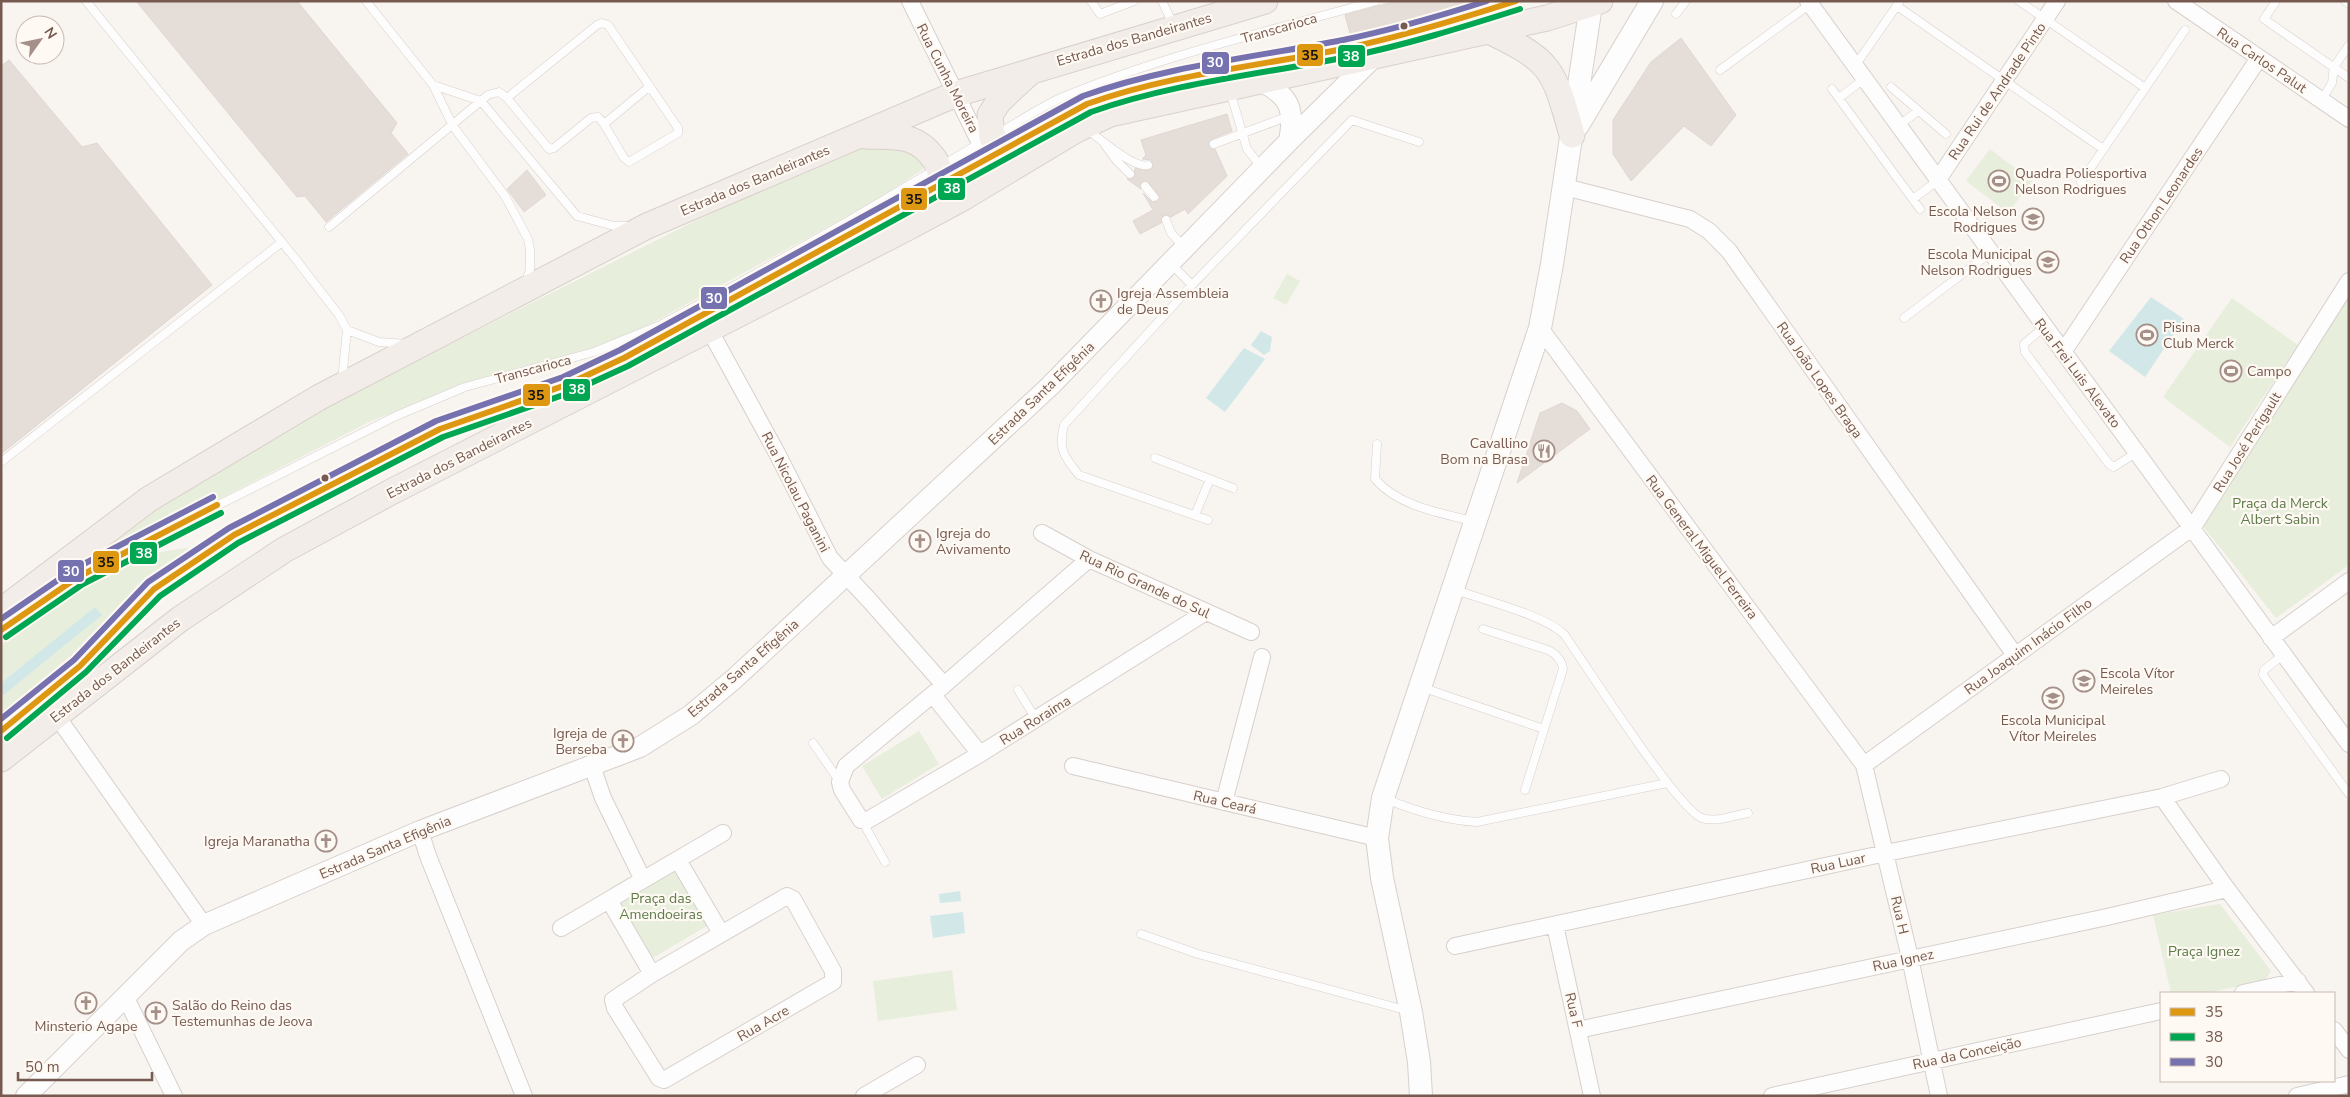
<svg xmlns="http://www.w3.org/2000/svg" width="2350" height="1097" viewBox="0 0 2350 1097" font-family="'Nunito Sans',sans-serif">
  <rect width="100%" height="100%" fill="#f8f4f0"/>
  <path fill="#e8eedc" d="M884,134L931,164L875,201L643,328L582,352L479,379L371,421L72,575L98,547L217,467L348,395L699,219L853,146Z
    M1990,149L2032,181L2008,213L1966,181Z
    M1287,274L1300,281L1286,305L1273,298Z
    M2349,283V565L2276,618L2195,516Z
    M2232,298L2298,345L2230,447L2163,397Z
    M190,548L118,615L86,655L48,690L1,727V645C55,601 117,553 190,548Z
    M919,731L939,764L882,799L862,766Z
    M671,853L712,923L651,959L610,888Z
    M2220,904L2271,971L2265,981L2205,993H2171L2153,915Z
    M952,970L957,1010L878,1021L873,981Z"/>
  <path fill="#d2e8e8" d="M2151,297L2184,319L2145,377L2109,351Z
    M1261,331L1272,337L1270,351L1264,355L1251,345Z
    M1244,348L1265,359L1225,412L1206,398Z
    M95,607L102,615L1,697V683Z
    M960,891L961,901L940,903L939,894Z
    M963,912L965,933L933,938L930,916Z"/>
  <path fill="#e5ddd7" stroke="#e1d7d2" d="M136,1H297L397,123L391,133L408,154L326,222L305,196L297,197Z
    M1396,1H1473L1474,6L1351,37L1345,15Z
    M1681,38L1736,115L1711,146L1684,126L1631,181L1613,154V120L1651,62Z
    M9,60L82,147L97,143L212,285L1,454V66Z
    M1227,114L1232,131L1212,139L1208,144L1210,148L1215,149L1227,176L1188,214L1185,209L1171,217L1164,215L1161,223L1140,234L1133,221L1153,210L1143,193L1152,202L1158,201L1160,197L1147,181L1141,182V189L1127,179L1134,178L1135,168L1148,171L1153,167L1151,160L1142,159L1146,155L1141,140Z
    M527,170L546,195L524,212L507,189Z
    M1562,403L1577,411L1590,429L1517,483L1540,413Z"/>
  <g fill="none" stroke-linecap="round" stroke-linejoin="round">
    <g stroke="#d7d0cc" stroke-width="9">
      <path id="service" d="M86,1L294,257L339,315L347,330L342,380
        M366,1L433,85
        M1091,1L1100,14L1134,1
        M1162,1L1173,24
        M2019,1L2145,88
        M2276,1L2264,19L2349,78
        M2345,1L2349,4
        M1897,6L2103,149
        M1676,14L1686,1
        M1855,66L1900,1
        M1720,70L1810,4
        M1891,87L1946,134
        M1832,89L1920,209
        M1230,91L1247,149L1261,167
        M507,98L549,149L554,148L591,118L598,117L604,124L650,86
        M1839,98L1864,79
        M2321,101L2332,83L2334,67L2349,45
        M1898,126L1918,111
        M1087,129C1098,138 1135,169 1148,165
        M997,134C1019,122 1040,107 1063,97C1161,56 1273,30 1376,1
        M1016,143C1040,130 1064,113 1089,103C1171,73 1260,65 1345,49C1403,37 1460,19 1517,1
        M1214,144L1289,116
        M1105,145L1116,160L1130,174
        M946,181L994,153
        M2081,182L2185,30
        M1145,186L1154,197
        M1913,199L1937,181
        M1166,220L1171,233L1184,247
        M329,227L488,95L499,92L507,98L597,25L602,23L608,25L678,128V133L629,162L624,158L604,124
        M1171,264L1192,285L1352,120L1419,142
        M526,283L530,269V250L528,239L505,196L453,126L433,85L481,101L577,216L614,226H628
        M1192,285L1064,425C1058,449 1064,457 1079,475L1208,520
        M1904,318L1990,253
        M2044,327L2024,344L2025,352L2109,464L2114,467L2137,452
        M347,330L379,342L406,344
        M1377,444L1375,479C1398,506 1440,513 1473,521
        M1155,458L1233,488
        M1,462L282,242
        M1195,515L1210,479
        M1456,590C1486,601 1541,614 1564,634C1585,664 1678,810 1702,818C1715,823 1735,815 1748,813
        M1483,629L1548,650C1556,654 1562,661 1563,669L1525,790
        M1,630L22,613L79,575L396,416L465,387L594,352L658,326L739,283L850,220L980,143
        M2283,655L2264,670L2263,675L2349,794
        M1421,687L1544,729
        M1018,690L1036,719
        M1,731L80,666L154,589L234,535L440,429L566,385L624,358L748,291L927,191
        M813,743L840,782
        M1386,799C1415,811 1445,820 1477,822L1667,783
        M864,820L866,828L885,862
        M1141,934L1198,954L1409,1011"/>
    </g>
    <g stroke="#d7d0cc" stroke-width="18">
      <path id="minor" d="M910,1L980,143L1000,157
        M1808,1L2349,744
        M2176,1L2349,119
        M1937,181L2057,1
        M1565,187L1690,219L1709,231L1729,251L2015,655
        M1540,328L1864,765L1910,958L1939,1096
        M709,329L778,455L830,558L870,601L944,685
        M2063,352L2259,58
        M1042,533L1089,559L1251,632
        M1089,559L944,685L846,766L840,782L842,790L861,820H868L980,754L1206,612
        M2271,638L2349,581
        M933,695L980,754
        M56,715L204,925
        M1864,765L2193,527L2349,281
        M592,766L603,798L643,880
        M1073,766L1377,838
        M2162,797L2227,889L2306,993
        M1224,802L1262,657
        M420,831L428,856L524,1096
        M678,860L721,933
        M787,896L793,899L833,971V982L664,1080L659,1078L615,1008L613,1000L652,974Z
        M609,900L652,974
        M1555,925L1592,1096
        M561,928L723,833
        M1455,946L1886,853L2162,797L2221,779
        M2243,993L2298,981
        M126,998L174,1096
        M1578,1030L2107,917L2227,889
        M2334,1030L2349,1050
        M864,1096L917,1065
        M1772,1096L2161,1011
        M2297,1096L2349,1084"/>
    </g>
    <g stroke="#d7d0cc" stroke-width="22">
      <path id="tertiary" d="M1262,82C1290,96 1295,110 1289,141
        M26,1096L181,941L204,925L420,831L640,747L691,715L734,679L1050,386L1289,141L1374,57"/>
    </g>
    <g stroke="#d8d0cc" stroke-width="24">
      <path id="secondary" d="M1578,125L1652,1
        M1421,1096L1419,1062L1411,1012L1382,878L1377,838L1383,798L1540,328L1552,264L1591,5"/>
    </g>
    <g stroke="#d9d0cc" stroke-width="27">
      <path id="primary" d="M1487,30C1551,61 1553,66 1572,135
        M1028,74L999,101L990,115L992,137L1005,148L1036,154
        M866,136C896,137 916,133 935,160C939,166 942,177 940,185C936,198 922,209 913,218
        M1,611L149,499L318,398L647,226L956,94L1265,1
        M1,759L180,619L284,550L391,492L903,230L961,199L1076,130L1110,114L1547,18L1600,1"/>
    </g>
    <use href="#service" stroke="#fefdfd" stroke-width="8"/>
    <use href="#minor" stroke="#fefdfd" stroke-width="16"/>
    <use href="#tertiary" stroke="#fefdfd" stroke-width="20"/>
    <use href="#secondary" stroke="#fefdfd" stroke-width="22"/>
    <use href="#primary" stroke="#f2ede8" stroke-width="25"/>
    <g stroke="#fef9f3" stroke-width="10">
      <path id="bus-1" d="M1,630L78,577L217,505
        M1,731L80,666L154,589L234,535L440,429L566,385L624,358L1087,104C1171,74 1261,66 1347,48C1405,36 1460,19 1516,1"/>
    </g>
    <g stroke="#fef9f3" stroke-width="10">
      <path id="bus-2" d="M6,637L83,584L221,513
        M7,738L86,672L160,596L238,543L443,437L569,393L628,366L1091,112C1173,83 1262,74 1347,57C1406,45 1463,27 1520,9"/>
    </g>
    <g stroke="#fef9f3" stroke-width="10">
      <path id="bus-3" d="M1,619L74,569L213,497
        M1,719L74,660L148,582L229,528L436,421L563,377L620,350L1083,96C1167,66 1257,57 1343,40C1392,30 1440,16 1487,1"/>
    </g>
    <use href="#bus-1" stroke="#dd9710" stroke-width="6"/>
    <use href="#bus-2" stroke="#00a651" stroke-width="6"/>
    <use href="#bus-3" stroke="#7672af" stroke-width="6"/>
  </g>
  <defs>
    <g id="stadium-ring" transform="scale(1.125)"><circle r="9.5" fill="#fef9f3" stroke="#a49088" stroke-width="1.5"/><path d="M0-5a6.5 5 0 1 0 0 10a6.5 5 0 1 0 0-10ZM-3.5-1.8h7v3.6h-7Z" fill="#a49088"/></g>
    <g id="school-ring" transform="scale(1.125)"><circle r="9.5" fill="#fef9f3" stroke="#a49088" stroke-width="1.5"/><path d="M0-5L7-2L0 1L-7-2ZM-4 1L0 2.5L4 1V4Q0 6-4 4Z" fill="#a49088"/></g>
    <g id="church-ring" transform="scale(1.125)"><circle r="9.5" fill="#fef9f3" stroke="#a49088" stroke-width="1.5"/><path d="M-1.2-6h2.4v3.5h3.3v2.4h-3.3V6h-2.4V-.1h-3.3v-2.4h3.3Z" fill="#a49088"/></g>
    <g id="restaurant-ring" transform="scale(1.125)"><circle r="9.5" fill="#fef9f3" stroke="#a49088" stroke-width="1.5"/><path d="M-5-6h1v4h1v-4h1v4h1v-4h1v5L-1.5 .5V6h-2V.5L-5-1ZM5-6V6H3V1.5H1.5Q1.5-4 5-6Z" fill="#a49088"/></g>
  </defs>
  <g fill-rule="evenodd">
    <use href="#stadium-ring" x="1999" y="181"/>
    <use href="#school-ring" x="2033" y="219"/>
    <use href="#school-ring" x="2048" y="262"/>
    <use href="#church-ring" x="1101" y="301"/>
    <use href="#stadium-ring" x="2147" y="335"/>
    <use href="#stadium-ring" x="2231" y="371"/>
    <use href="#restaurant-ring" x="1544" y="451"/>
    <use href="#church-ring" x="920" y="541"/>
    <use href="#school-ring" x="2084" y="681"/>
    <use href="#school-ring" x="2053" y="698"/>
    <use href="#church-ring" x="623" y="741"/>
    <use href="#church-ring" x="326" y="841"/>
    <use href="#church-ring" x="86" y="1003"/>
    <use href="#church-ring" x="156" y="1013"/>
  </g>
  <g fill="#765a50" stroke="#fef9f3" stroke-width="2">
    <circle cx="1404" cy="26" r="4.5"/>
    <circle cx="325" cy="478" r="4.5"/>
  </g>
  <g text-anchor="middle" stroke-width="4.5" stroke-linejoin="round" paint-order="stroke">
    <g font-size="14" fill="#765a50" stroke="#fef9f3">
      <text transform="translate(1279 28) rotate(-16)" y="5">Transcarioca</text>
      <text transform="translate(1134 39) rotate(-16)" y="5">Estrada dos Bandeirantes</text>
      <text transform="translate(2262 60) rotate(34)" y="5">Rua Carlos Palut</text>
      <text transform="translate(948 78) rotate(63)" y="5">Rua Cunha Moreira</text>
      <text transform="translate(1997 91) rotate(-56)" y="5">Rua Rui de Andrade Pinto</text>
      <text transform="translate(755 180) rotate(-23)" y="5">Estrada dos Bandeirantes</text>
      <text transform="translate(2161 205) rotate(-56)" y="5">Rua Othon Leonardes</text>
      <text transform="translate(533 369) rotate(-15)" y="5">Transcarioca</text>
      <text transform="translate(2078 373) rotate(53)" y="5">Rua Frei Luis Alevato</text>
      <text transform="translate(1820 380) rotate(55)" y="5">Rua João Lopes Braga</text>
      <text transform="translate(1041 393) rotate(-44)" y="5">Estrada Santa Efigênia</text>
      <text transform="translate(2247 442) rotate(-58)" y="5">Rua José Perigault</text>
      <text transform="translate(459 458) rotate(-27)" y="5">Estrada dos Bandeirantes</text>
      <text transform="translate(796 492) rotate(63)" y="5">Rua Nicolau Paganini</text>
      <text transform="translate(1702 547) rotate(53)" y="5">Rua General Miguel Ferreira</text>
      <text transform="translate(1145 584) rotate(25)" y="5">Rua Rio Grande do Sul</text>
      <text transform="translate(2028 646) rotate(-36)" y="5">Rua Joaquim Inácio Filho</text>
      <text transform="translate(743 668) rotate(-41)" y="5">Estrada Santa Efigênia</text>
      <text transform="translate(115 670) rotate(-38)" y="5">Estrada dos Bandeirantes</text>
      <text transform="translate(1035 720) rotate(-32)" y="5">Rua Roraima</text>
      <text transform="translate(1225 802) rotate(13)" y="5">Rua Ceará</text>
      <text transform="translate(385 847) rotate(-23)" y="5">Estrada Santa Efigênia</text>
      <text transform="translate(1838 863) rotate(-12)" y="5">Rua Luar</text>
      <text transform="translate(1900 915) rotate(77)" y="5">Rua H</text>
      <text transform="translate(1903 960) rotate(-12)" y="5">Rua Ignez</text>
      <text transform="translate(1574 1010) rotate(77)" y="5">Rua F</text>
      <text transform="translate(763 1023) rotate(-30)" y="5">Rua Acre</text>
      <text transform="translate(1967 1053) rotate(-12)" y="5">Rua da Conceição</text>
    </g>
    <g font-size="14" fill="#765a50" stroke="#fef9f3" text-anchor="start">
      <text x="2015" y="178">Quadra Poliesportiva<tspan x="2015" dy="16">Nelson Rodrigues</tspan></text>
      <text x="2017" y="216" text-anchor="end">Escola Nelson<tspan x="2017" dy="16">Rodrigues</tspan></text>
      <text x="2032" y="259" text-anchor="end">Escola Municipal<tspan x="2032" dy="16">Nelson Rodrigues</tspan></text>
      <text x="1117" y="298">Igreja Assembleia<tspan x="1117" dy="16">de Deus</tspan></text>
      <text x="2163" y="332">Pisina<tspan x="2163" dy="16">Club Merck</tspan></text>
      <text x="2247" y="376">Campo</text>
      <text x="1528" y="448" text-anchor="end">Cavallino<tspan x="1528" dy="16">Bom na Brasa</tspan></text>
      <text x="936" y="538">Igreja do<tspan x="936" dy="16">Avivamento</tspan></text>
      <text x="2100" y="678">Escola Vítor<tspan x="2100" dy="16">Meireles</tspan></text>
      <text x="2053" y="725" text-anchor="middle">Escola Municipal<tspan x="2053" dy="16">Vítor Meireles</tspan></text>
      <text x="607" y="738" text-anchor="end">Igreja de<tspan x="607" dy="16">Berseba</tspan></text>
      <text x="310" y="846" text-anchor="end">Igreja Maranatha</text>
      <text x="172" y="1010">Salão do Reino das<tspan x="172" dy="16">Testemunhas de Jeova</tspan></text>
      <text x="86" y="1031" text-anchor="middle">Minsterio Agape</text>
    </g>
    <g font-size="14" fill="#5d7a49" stroke="#fef9f3">
      <text x="2280" y="508">Praça da Merck<tspan x="2280" dy="16">Albert Sabin</tspan></text>
      <text x="661" y="903">Praça das<tspan x="661" dy="16">Amendoeiras</tspan></text>
      <text x="2204" y="956">Praça Ignez</text>
    </g>
  </g>
  <g stroke="#fef9f3" stroke-width="2">
    <rect x="1296" y="43" width="28" height="24" rx="5" fill="#dd9710"/>
    <rect x="1337" y="44" width="29" height="24" rx="5" fill="#00a651"/>
    <rect x="1201" y="51" width="29" height="24" rx="5" fill="#7672af"/>
    <rect x="937" y="177" width="29" height="24" rx="5" fill="#00a651"/>
    <rect x="900" y="187" width="28" height="24" rx="5" fill="#dd9710"/>
    <rect x="700" y="286" width="28" height="24" rx="5" fill="#7672af"/>
    <rect x="562" y="378" width="29" height="24" rx="5" fill="#00a651"/>
    <rect x="522" y="383" width="29" height="24" rx="5" fill="#dd9710"/>
    <rect x="129" y="541" width="29" height="24" rx="5" fill="#00a651"/>
    <rect x="92" y="550" width="28" height="24" rx="5" fill="#dd9710"/>
    <rect x="57" y="559" width="28" height="24" rx="5" fill="#7672af"/>
  </g>
  <g font-size="14" text-anchor="middle" font-weight="bold" fill="#fff">
    <text x="1351" y="61">38</text>
    <text x="1215" y="67">30</text>
    <text x="952" y="193">38</text>
    <text x="714" y="303">30</text>
    <text x="577" y="394">38</text>
    <text x="144" y="558">38</text>
    <text x="71" y="576">30</text>
  </g>
  <g font-size="14" text-anchor="middle" font-weight="bold" fill="#111">
    <text x="1310" y="60">35</text>
    <text x="914" y="204">35</text>
    <text x="536" y="400">35</text>
    <text x="106" y="567">35</text>
  </g>
  <rect width="2350" height="1097" fill="none" stroke="#765a50" stroke-width="5"/>
  <rect x="2160" y="992" width="175" height="90" fill="#fef9f3" stroke="#c8b9b2"/>
  <rect x="2170" y="1008" width="25" height="8" fill="#dd9710" stroke="#c8b9b2"/>
  <text x="2205" y="1017" font-size="15" fill="#765a50">35</text>
  <rect x="2170" y="1033" width="25" height="8" fill="#00a651" stroke="#c8b9b2"/>
  <text x="2205" y="1042" font-size="15" fill="#765a50">38</text>
  <rect x="2170" y="1058" width="25" height="8" fill="#7672af" stroke="#c8b9b2"/>
  <text x="2205" y="1067" font-size="15" fill="#765a50">30</text>
  <g transform="translate(40 40) rotate(57)"><circle r="24" fill="#fef9f3" stroke="#c8b9b2"/>
  <path d="M0-4L9 19L0 12L-9 19Z" fill="#a49088"/>
  <text y="-8" font-size="14" font-weight="bold" text-anchor="middle" fill="#765a50">N</text>
  </g>
  <path d="M18 1072v8h134v-8" fill="none" stroke="#765a50" stroke-width="2.5"/>
  <text x="25" y="1072" font-size="15" fill="#765a50" stroke="#fef9f3" stroke-width="4" paint-order="stroke">50 m</text>
</svg>
